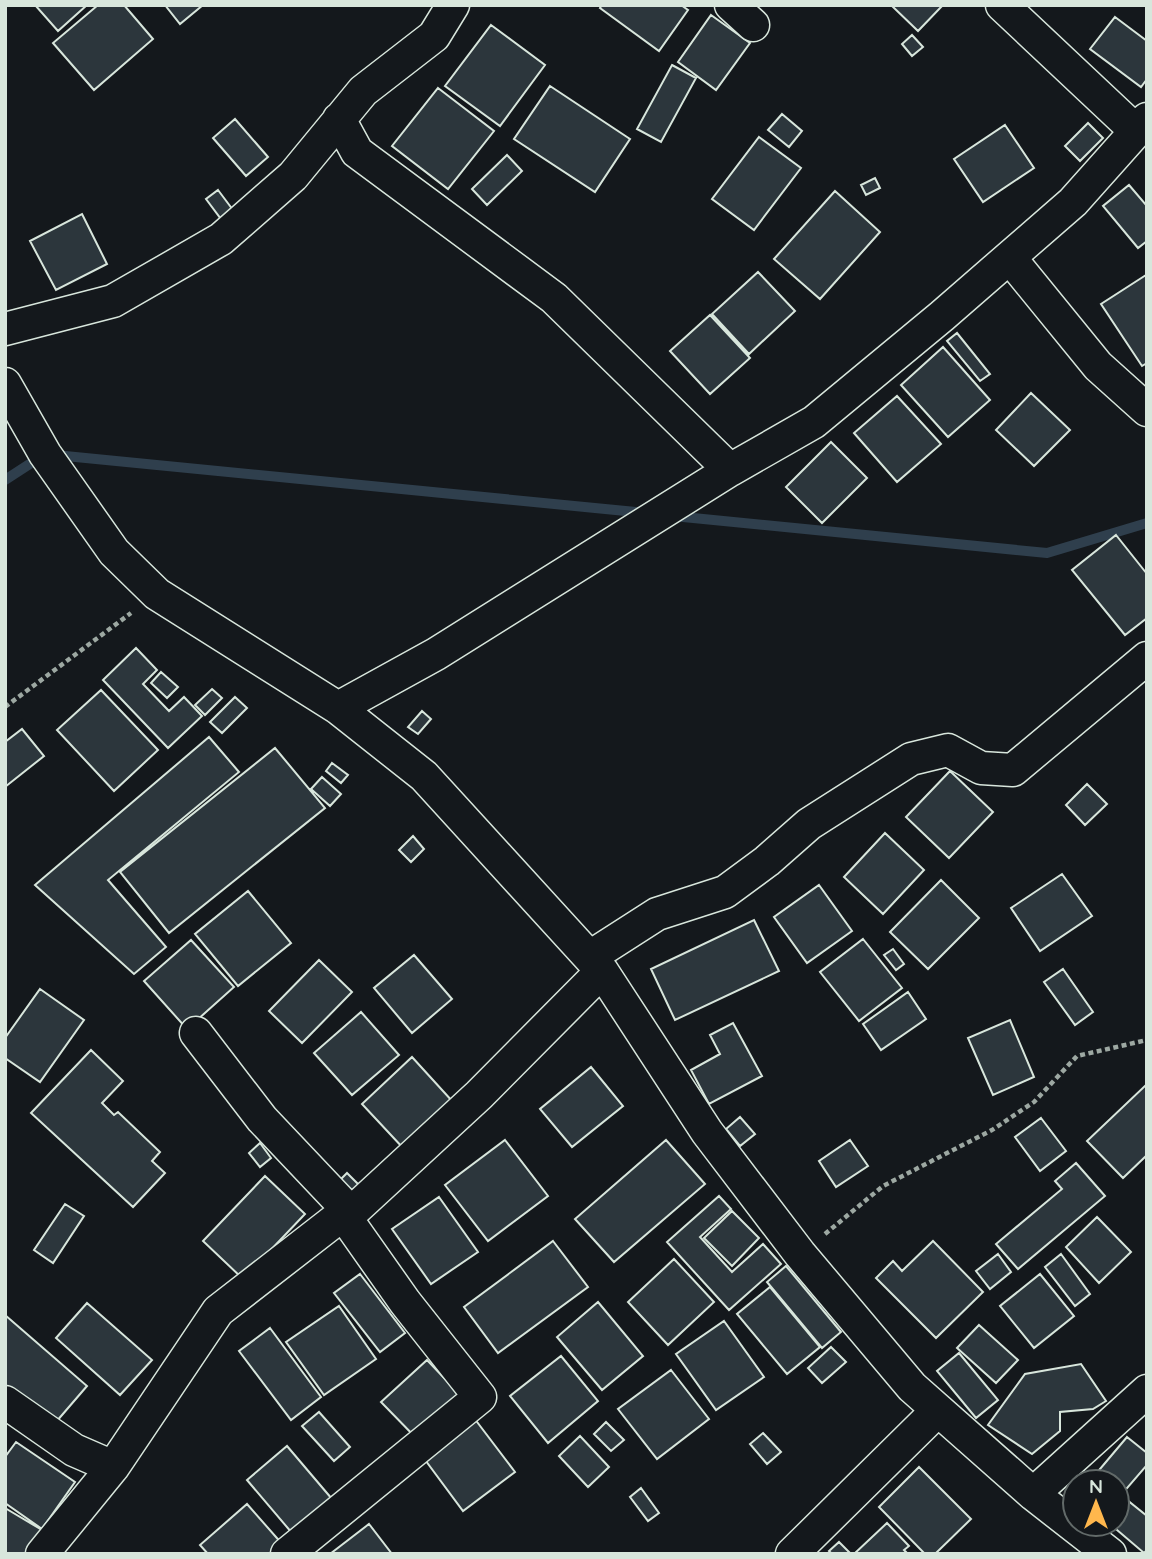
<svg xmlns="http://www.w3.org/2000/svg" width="1152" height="1559" viewBox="0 0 1152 1559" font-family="Quicksand,sans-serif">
  <rect width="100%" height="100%" fill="#14181c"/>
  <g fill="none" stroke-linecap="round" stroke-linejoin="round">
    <path stroke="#2f3f4d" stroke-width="10" d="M5,480L45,454L646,513
      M673,516L1047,553L1147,523"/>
  </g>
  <path fill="#2c363c" stroke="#d8e6dc" stroke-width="2" d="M35,5H87L58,31Z
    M98,5H124L153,39L94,90L53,43Z
    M165,5H203L180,24Z
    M602,5H681L688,10L659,51L600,8Z
    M891,5H943L918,31Z
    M711,15L750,43L716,90L678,62Z
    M1115,17L1147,41V79L1141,87L1090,49Z
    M491,25L545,65L500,126L445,86Z
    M912,35L923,47L912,56L902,44Z
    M672,65L696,78L661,142L637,129Z
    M550,86L630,139L595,192L514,139Z
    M438,88L494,131L448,189L392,146Z
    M782,114L802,131L789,147L768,130Z
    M235,119L268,157L246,176L213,138Z
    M1088,123L1103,138L1080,161L1065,146Z
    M1005,125L1034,168L983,202L954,159Z
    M759,137L801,168L754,230L712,199Z
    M507,155L522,171L487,205L472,189Z
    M875,178L880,188L866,195L861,185Z
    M1129,185L1147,206V241L1138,248L1103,206Z
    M218,190L233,210L221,219L206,199Z
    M835,191L880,232L820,299L774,259Z
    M82,214L107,264L56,290L30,241Z
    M758,272L795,311L749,354L712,314Z
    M1146,275L1147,363L1142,366L1101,304Z
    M710,315L750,358L710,394L670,351Z
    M957,333L990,374L980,381L947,341Z
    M943,347L990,400L948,437L901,385Z
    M1031,393L1070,430L1034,466L996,430Z
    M897,396L941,444L897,482L854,433Z
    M831,442L867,478L822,523L786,487Z
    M1116,535L1147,574V618L1125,635L1072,570Z
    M136,648L157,670L143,684L169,711L184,697L202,716L168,748L103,680Z
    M161,672L178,687L167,698L151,683Z
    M212,689L222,698L205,715L195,705Z
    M101,690L158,750L114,791L57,730Z
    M235,697L247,708L222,733L210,722Z
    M422,711L431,719L418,734L408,727Z
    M22,729L44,756L5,787V742Z
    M209,737L239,772L108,880L166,947L134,974L35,885Z
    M275,748L325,808L169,933L120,872Z
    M332,763L348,775L341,783L326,771Z
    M950,771L993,812L949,858L906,817Z
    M322,777L341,794L330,806L311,789Z
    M1087,784L1107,804L1085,825L1066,805Z
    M885,833L924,870L883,914L844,877Z
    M413,836L424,849L411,862L399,850Z
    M1062,874L1092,916L1040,951L1011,908Z
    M941,880L979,918L928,969L890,932Z
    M819,885L852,931L807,963L774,917Z
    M248,891L291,943L238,986L195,934Z
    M754,920L779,971L675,1020L651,969Z
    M863,939L902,988L859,1021L820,972Z
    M191,940L234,987L187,1029L144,981Z
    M893,949L904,964L896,970L884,955Z
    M414,955L452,999L412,1033L374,988Z
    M319,960L352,992L302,1043L269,1011Z
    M1063,969L1093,1012L1075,1025L1044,982Z
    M40,989L84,1020L40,1082L5,1058V1038Z
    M908,992L926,1019L881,1050L863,1024Z
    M361,1012L399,1055L352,1095L314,1053Z
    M1010,1020L1034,1077L993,1095L968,1038Z
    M733,1023L762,1076L709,1104L691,1070L720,1054L710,1035Z
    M91,1050L123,1081L102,1103L114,1115L118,1112L160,1152L152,1161L165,1173L133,1207L31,1113Z
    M412,1057L453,1102L404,1149L362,1104Z
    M591,1067L623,1106L572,1147L540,1109Z
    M1147,1084V1155L1123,1178L1087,1141Z
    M740,1117L755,1134L740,1146L726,1129Z
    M1041,1118L1066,1151L1040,1171L1015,1137Z
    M505,1140L548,1196L488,1241L445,1185Z
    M666,1140L705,1184L614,1262L575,1219Z
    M850,1140L868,1166L836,1187L819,1161Z
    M260,1143L271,1158L260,1167L249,1153Z
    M1076,1163L1105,1196L1018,1269L996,1244L1062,1189L1055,1181Z
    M347,1173L362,1188L351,1198L336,1184Z
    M265,1176L305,1214L243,1279L203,1241Z
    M719,1196L731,1209L700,1237L732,1272L763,1244L781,1264L729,1310L667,1242Z
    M439,1197L478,1252L431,1284L392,1229Z
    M65,1204L84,1216L53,1263L34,1250Z
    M732,1211L759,1238L732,1266L704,1238Z
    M1097,1217L1131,1252L1099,1283L1066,1247Z
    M553,1241L588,1287L498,1353L464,1307Z
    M933,1241L983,1292L936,1338L876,1278L893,1261L902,1271Z
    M998,1254L1011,1272L990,1289L976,1271Z
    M1061,1254L1090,1294L1075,1306L1045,1267Z
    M674,1259L714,1302L668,1345L628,1302Z
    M786,1266L841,1332L822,1348L767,1282Z
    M360,1274L405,1333L380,1352L334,1293Z
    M1040,1274L1074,1316L1034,1348L1000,1306Z
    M770,1287L820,1347L787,1374L737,1314Z
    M598,1302L643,1356L602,1390L557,1337Z
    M87,1303L152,1360L120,1395L56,1338Z
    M339,1306L376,1359L324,1395L286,1342Z
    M5,1315L87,1386L50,1429L5,1390Z
    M724,1321L764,1377L716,1410L676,1354Z
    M979,1325L1018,1360L996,1383L957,1348Z
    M270,1328L321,1397L291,1420L239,1351Z
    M831,1347L846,1362L822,1383L808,1368Z
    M959,1353L998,1400L976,1418L937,1371Z
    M561,1356L598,1401L548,1443L510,1396Z
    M427,1360L466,1401L421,1443L381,1402Z
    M1081,1364L1106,1401L1093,1409L1060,1412V1431L1032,1454L988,1425L1025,1374Z
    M671,1370L709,1419L657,1459L618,1409Z
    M319,1412L350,1447L334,1461L302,1426Z
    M471,1414L515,1472L463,1511L420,1453Z
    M606,1422L624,1440L611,1451L594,1434Z
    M763,1433L781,1452L767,1464L750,1444Z
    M580,1436L609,1467L588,1487L559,1456Z
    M1127,1437L1147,1453V1465L1121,1495L1147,1516V1550L1144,1553L1110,1524H1117V1482H1089Z
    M16,1442L75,1482L42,1529L5,1503V1457Z
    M287,1446L332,1499L292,1533L247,1480Z
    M919,1467L971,1519L935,1554H925L879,1507Z
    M641,1488L659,1513L648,1521L630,1497Z
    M247,1504L283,1545L272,1554H208L200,1545Z
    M5,1508L42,1530L28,1554H5Z
    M887,1523L909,1546L904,1550L908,1554H854Z
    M369,1524L392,1554H330Z
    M839,1542L851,1554H832L829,1551Z"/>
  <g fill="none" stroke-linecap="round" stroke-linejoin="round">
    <g stroke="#d8e6dc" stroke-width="35">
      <path id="minor" d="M731,5L753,25
        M1002,5L1136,131
        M339,119L357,152L554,298L730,470L814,422L942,316L1073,202L1147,119
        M1010,258L1098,366L1147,410
        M5,329L113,301L221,239L293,176L363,91L434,36L453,5
        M5,384L45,454L114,552L157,594L338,708L424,776L602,971L479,1095L351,1213L343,1214L218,1311L113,1467L42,1554
        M338,708L436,654L730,470
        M590,957L657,914L725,892L767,861L809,824L911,759L948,750L981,768L1013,770L1147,658
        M602,971L707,1132L800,1254L912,1387L1033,1494L1110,1554
        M196,1033L262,1119L351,1213
        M5,1402L74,1450L113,1467
        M1033,1494L1147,1391
        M287,1554L480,1397L405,1302L343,1214
        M792,1554L938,1410"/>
    </g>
    <path stroke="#9da8a2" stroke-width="4.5" stroke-dasharray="5 3.5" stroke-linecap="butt" d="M5,707L131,613
      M825,1234L883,1186L992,1130L1034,1102L1077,1056L1147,1040"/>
    <use href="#minor" stroke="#14181c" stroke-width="32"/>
  </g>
  <rect width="1152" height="1559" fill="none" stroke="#d8e6dc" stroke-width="14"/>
  <g transform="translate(1096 1503)"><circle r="33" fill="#14181c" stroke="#626a69" stroke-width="2"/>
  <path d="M0-5L12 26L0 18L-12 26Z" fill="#ffb74d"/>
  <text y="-10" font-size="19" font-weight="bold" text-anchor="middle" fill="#d8e6dc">N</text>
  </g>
</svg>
